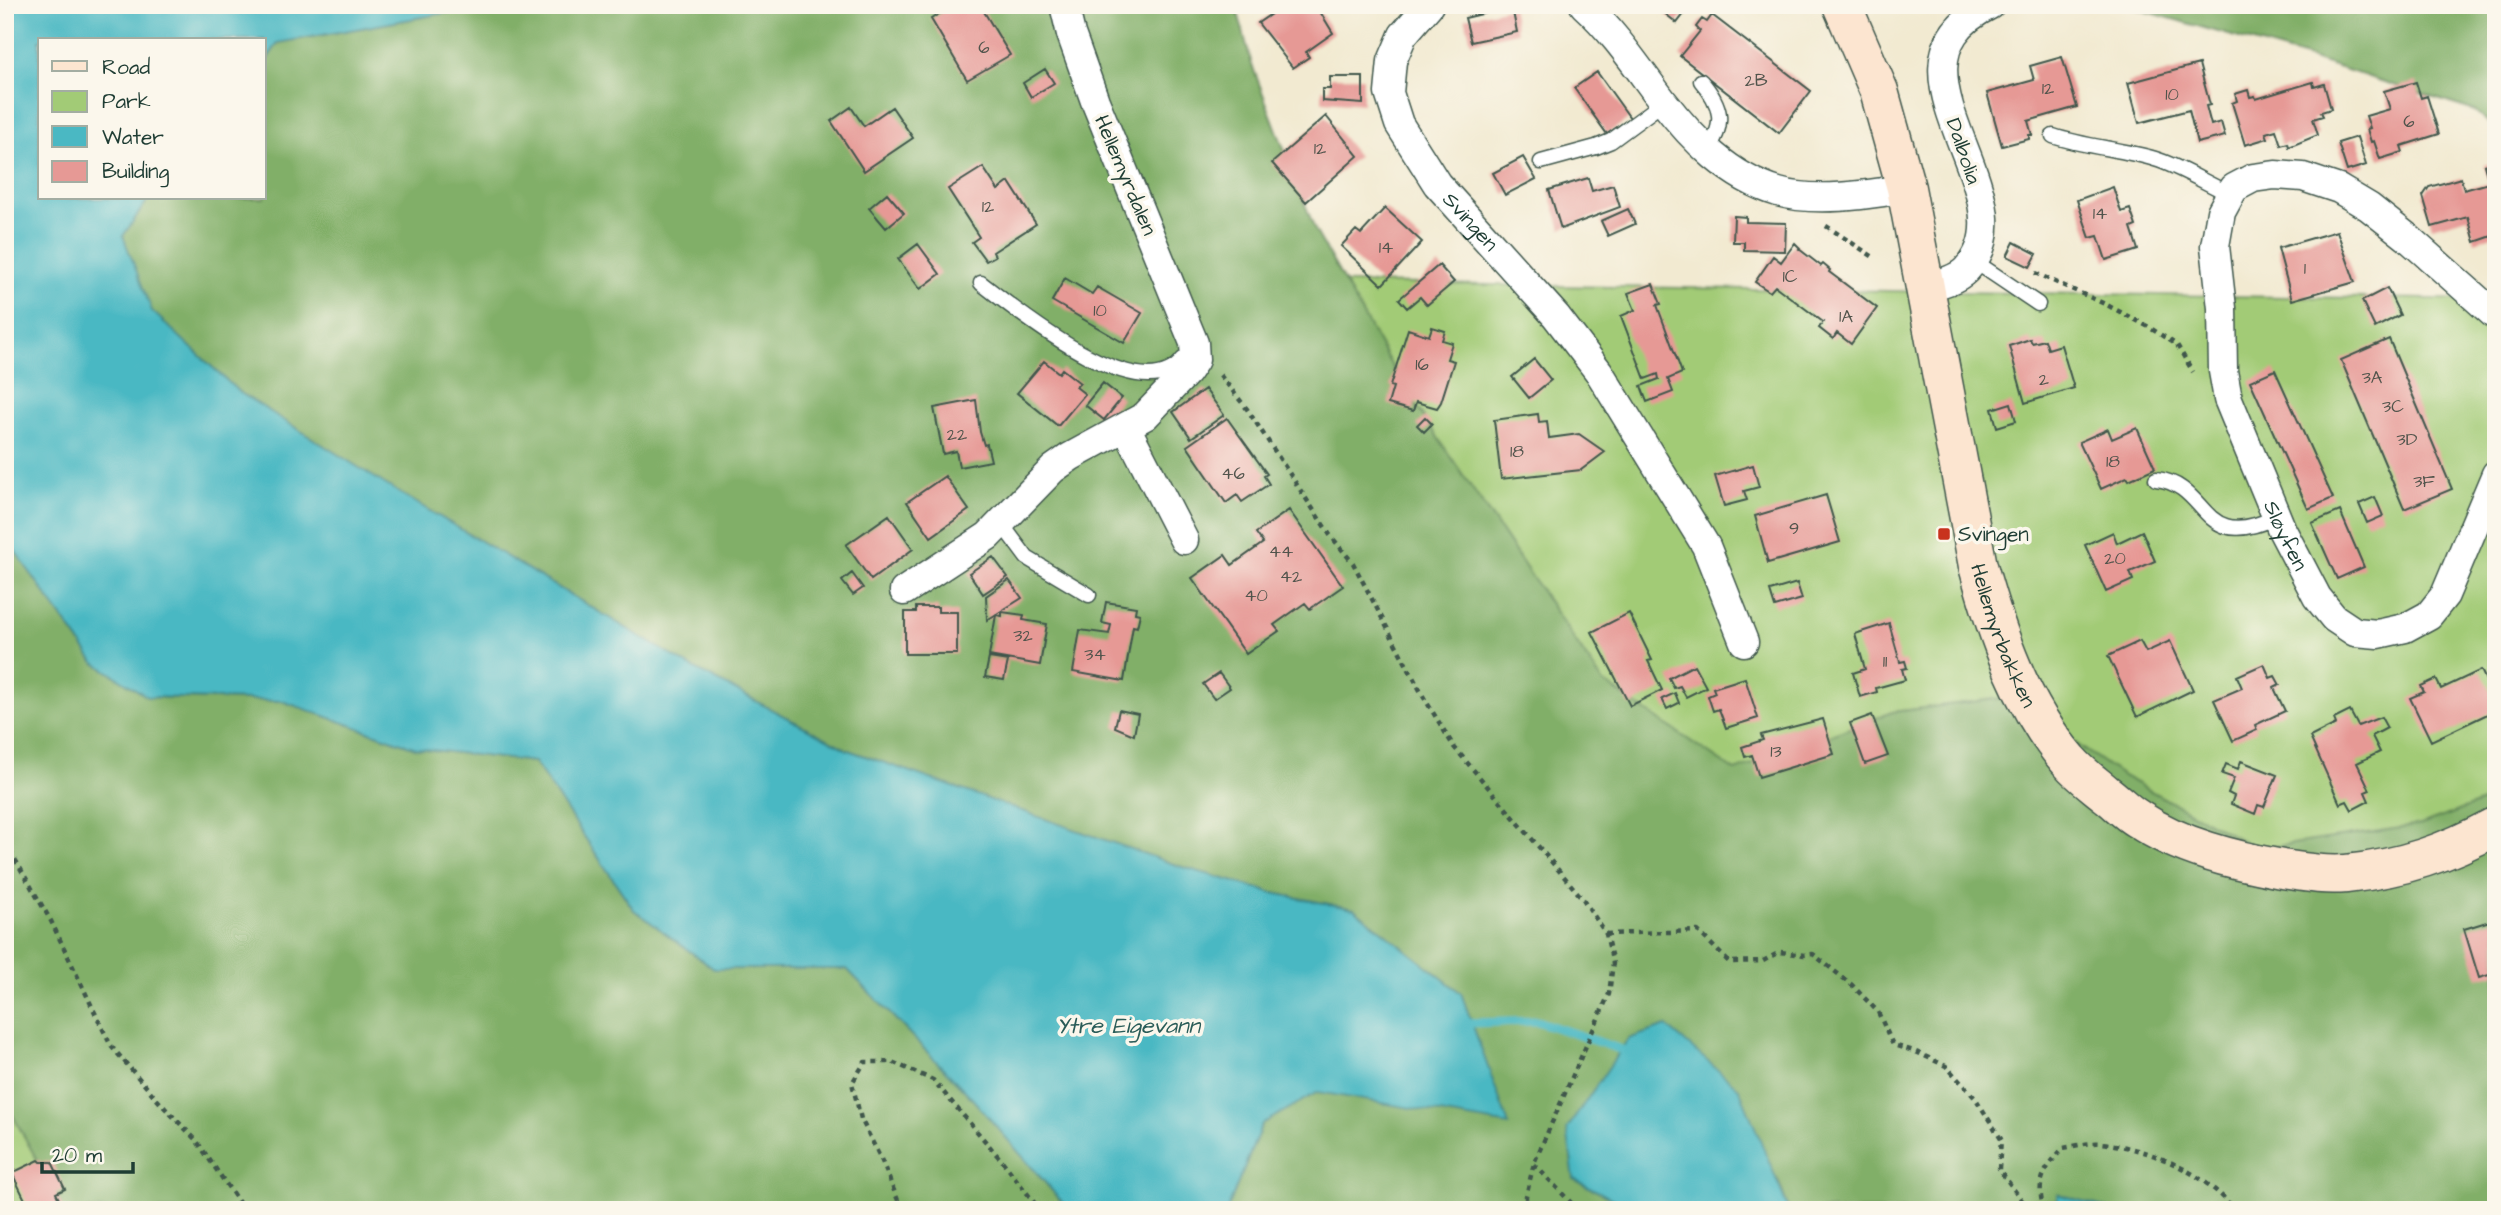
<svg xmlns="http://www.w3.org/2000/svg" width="2501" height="1215" viewBox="0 0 2501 1215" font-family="'Architects Daughter',sans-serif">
  <rect width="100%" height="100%" fill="#fbf7ec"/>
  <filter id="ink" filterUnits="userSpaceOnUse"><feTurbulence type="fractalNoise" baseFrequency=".0143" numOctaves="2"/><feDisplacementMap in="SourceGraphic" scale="14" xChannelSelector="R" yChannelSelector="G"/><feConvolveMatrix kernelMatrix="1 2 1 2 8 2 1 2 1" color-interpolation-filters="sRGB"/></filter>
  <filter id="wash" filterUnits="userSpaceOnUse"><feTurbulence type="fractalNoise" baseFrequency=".00686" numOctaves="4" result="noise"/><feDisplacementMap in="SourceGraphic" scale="28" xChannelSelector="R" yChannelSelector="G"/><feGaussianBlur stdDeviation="1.57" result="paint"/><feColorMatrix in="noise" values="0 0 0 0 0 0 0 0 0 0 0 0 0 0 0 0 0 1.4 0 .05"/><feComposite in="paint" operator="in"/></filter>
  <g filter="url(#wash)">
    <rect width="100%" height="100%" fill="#f2ead1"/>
    <path fill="#a2cb76" stroke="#608455" stroke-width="2" d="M5,263L2496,300V1210H5Z"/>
    <path fill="#81af67" stroke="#50764e" stroke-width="2" d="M489,5H1236L1252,65L1315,230L1403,386L1603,682L1735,771L1892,712L2010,697L2121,775L2258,849L2421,825L2496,797V1210H2113L2057,1194L2059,1210H1789L1778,1180L1628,1039L1574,1179L1633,1210H1227L1262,1124L1318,1091L1508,1124L1461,993L1354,909L1273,893L1179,866L848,750L693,668L388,486L239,392L151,311L123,236L149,198H264V64L278,43Z
      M2141,5H2496V129L2475,111L2306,57L2134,8Z
      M5,537L94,662L148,697L282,701L416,748L534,762L634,910L714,969H847L969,1095L1069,1210H64L5,1101Z"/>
    <path fill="#4ab8c3" stroke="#347a7c" stroke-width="2" d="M5,5H489L278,43L264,64V40H40V198H149L123,236L152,311L239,392L388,486L693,668L848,750L1179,866L1273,893L1354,909L1461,993L1509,1125L1318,1092L1262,1124L1227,1210H1069L969,1095L847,969H714L634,910L534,762L416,748L282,701L148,697L94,662L5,537Z
      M1666,1026L1739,1088L1789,1210H1633L1574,1179L1567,1129L1628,1039Z
      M2057,1194L2113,1210H2059Z"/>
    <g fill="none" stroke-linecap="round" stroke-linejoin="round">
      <path stroke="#4ab8c3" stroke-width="9" d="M1471,1023L1537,1021L1622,1050"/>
    </g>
    <g id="blocks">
      <path fill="#e69995" d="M938,5H980L1010,55L967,80L931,19L942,12Z
        M1284,5H1316L1333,33L1306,52L1309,57L1293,68L1258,23Z
        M1654,5H1691L1677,23Z
        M1512,7L1517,32L1471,42L1465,18Z
        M1712,15L1811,91L1779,133L1680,56L1700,31L1696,27L1702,19L1707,22Z
        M2062,57L2077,107L2028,121L2032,135H2029V139L2002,146L1987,93L2034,80L2030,66Z
        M2199,64L2210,105L2206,106L2211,125L2221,122L2225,136L2197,143L2189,110L2139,123L2128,83Z
        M1045,69L1054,83L1031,97L1023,83Z
        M1597,72L1630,118L1607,134L1574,88Z
        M1330,77H1363V104L1322,101V89H1330Z
        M2313,82L2314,87L2324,84L2331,109L2321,112L2323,116L2313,119L2318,135L2289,147L2288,143L2281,145L2276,130L2266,133L2268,138L2245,145L2232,103L2237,101L2235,94L2248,90L2250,97L2255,96L2256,99Z
        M2416,82L2421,98L2427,96L2439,134L2401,146L2403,152L2380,159L2374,141L2371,142L2367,129L2370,128L2366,116L2390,109L2384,91Z
        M851,107L864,126L892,107L913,138L864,171L831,121Z
        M1326,116L1358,156L1306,202L1272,163Z
        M2357,137L2366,165L2347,171L2338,143Z
        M1523,157L1536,179L1505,195L1493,173Z
        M2496,162V217L2491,219L2495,235L2475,242L2468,217L2432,227L2423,196L2429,187L2461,178L2464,190L2489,183L2484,165Z
        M983,167L998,190L1009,182L1036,224L993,252L995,256L986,261L972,242L979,237L948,189Z
        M1588,178L1592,191L1613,185L1620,207L1561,229L1549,190Z
        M2113,187L2121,212L2130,209L2136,226L2131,228L2138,250L2106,260L2098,236L2090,238L2077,200Z
        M887,193L904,213L886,228L869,208Z
        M1385,208L1422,242L1382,285L1341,246L1356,230L1361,234Z
        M1628,209L1635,224L1608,236L1601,221Z
        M1734,216L1746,217V222L1786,223L1785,251L1744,250V242H1733Z
        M2337,231L2355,282L2292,300L2278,248Z
        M2014,242L2037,254L2030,267L2007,256Z
        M1795,243L1800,248L1799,249L1821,266L1823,264L1830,270L1829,272L1877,308L1851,344L1837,333L1833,339L1819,328L1823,322L1775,286L1770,292L1755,282L1773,256L1781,262Z
        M918,244L940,274L920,289L898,259Z
        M1439,265L1454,282L1427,305L1420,297L1407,308L1399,299Z
        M1065,278L1092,294L1097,287L1142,313L1124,343L1052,301Z
        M1653,284L1661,304L1657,305L1682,373L1668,379L1673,392L1647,402L1641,386L1659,379L1658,374L1645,379L1621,316L1635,310L1628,293Z
        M2387,288L2400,315L2375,328L2362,301Z
        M1432,327L1445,331L1442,340L1452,343L1447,359L1454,361L1441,402L1437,408L1416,402L1413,411L1388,404L1393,387L1390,386L1408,329L1429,336Z
        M2030,339L2032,343L2045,340L2048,349L2061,345L2074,388L2025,403L2009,346Z
        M2389,339L2452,489L2404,509L2341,360Z
        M1534,359L1551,380L1529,398L1512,377Z
        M1044,361L1059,373L1062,369L1080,383L1076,387L1085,394L1058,426L1017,393Z
        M2275,370L2333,498L2308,509L2250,381Z
        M1103,383L1122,398L1104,420L1085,405Z
        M1205,389L1224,415L1191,438L1173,412Z
        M976,400L980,432L984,445L987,444L991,461L959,467L956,451L943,454L934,408Z
        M2011,403L2016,421L1997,427L1992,409Z
        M1538,414L1539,422L1547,421L1549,438L1579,434L1605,452L1581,470L1501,479L1494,420Z
        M1425,417L1432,424L1424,432L1417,425Z
        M1227,418L1267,474L1264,476L1269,484L1242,502L1237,495L1226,503L1187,446Z
        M2137,428L2155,468L2129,480L2127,477L2101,489L2079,442L2108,429L2112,439Z
        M1753,465L1759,487L1744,491L1747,500L1724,506L1715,476Z
        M945,476L969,510L931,537L907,502Z
        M1826,495L1840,542L1768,563L1755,516Z
        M2375,497L2383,516L2367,523L2359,504Z
        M1289,510L1343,586L1310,609L1305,603L1274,625L1279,631L1246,654L1192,578L1225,555L1232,565L1263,543L1256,533Z
        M2340,511L2364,567L2337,579L2312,523Z
        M889,515L913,549L871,580L846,545Z
        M2142,531L2155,561L2130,572L2133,580L2106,592L2085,545L2113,532L2117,543Z
        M993,557L1008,577L983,594L969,573Z
        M852,573L863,588L853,595L842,581Z
        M1009,580L1022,598L987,620L986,596Z
        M1797,583L1802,599L1775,607L1770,591Z
        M1106,602L1136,607L1135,613L1140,614L1137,627L1133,626L1124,681L1073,672L1080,630L1109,634L1111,625L1102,623Z
        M916,607H938V612H957V654H905V612H916Z
        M1002,612L1024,615L1023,620L1047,624L1040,665L989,656L996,615L1002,616Z
        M1629,613L1652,660L1648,661L1662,690L1630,706L1592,632Z
        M1889,623L1900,662L1905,661L1907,668L1902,669L1905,680L1876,688L1877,692L1860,697L1853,673L1865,669L1855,634Z
        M2140,641L2146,652L2170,641L2193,690L2137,717L2108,656Z
        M989,658L1008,661L1004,680L985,677Z
        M2264,664L2270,678L2275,676L2280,685L2274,688L2285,711L2255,725L2257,730L2233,741L2214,700L2242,688L2237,676Z
        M1694,665L1706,687L1686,697L1680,686L1674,688L1669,678Z
        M2481,670L2496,701V710L2431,741L2410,698L2424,692L2421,686L2436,679L2441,689Z
        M1219,673L1230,688L1214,699L1203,684Z
        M1745,678L1758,718L1726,728L1719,709L1713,711L1708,696L1715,693L1713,688Z
        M1675,693L1679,703L1667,709L1662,699Z
        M1119,710L1138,714L1134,735L1115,727Z
        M2350,711L2358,726L2381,717L2387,728L2372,736L2380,752L2357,763L2370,790L2365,792L2369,801L2352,810L2347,801L2340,804L2310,737L2336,724L2334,719Z
        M1872,715L1888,756L1865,764L1850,723Z
        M1823,719L1834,754L1759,777L1752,755L1745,757L1742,747L1763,740L1761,735Z
        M2241,761L2277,775L2264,807L2258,805L2255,814L2231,804L2234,796L2228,793L2234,778L2222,774L2226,764L2238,769Z
        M2496,919V973L2479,978L2464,929Z
        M39,1160L41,1162H52L65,1189L56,1193L64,1210H30L12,1173Z"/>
    </g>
  </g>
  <g filter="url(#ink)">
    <use href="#blocks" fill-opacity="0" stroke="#3f574c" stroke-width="2"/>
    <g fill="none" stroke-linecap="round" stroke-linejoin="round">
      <g stroke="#3f574c" stroke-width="17">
        <path id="lane" d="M1701,81C1722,105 1726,124 1707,151
          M2053,136C2086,147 2122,149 2155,159C2181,167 2205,183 2230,194
          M1541,162L1596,147L1611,141L1664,102
          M1971,263L1983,267L2038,304
          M981,283C1017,311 1142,414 1183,359
          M2156,479C2211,485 2198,554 2276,517
          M1001,523L1027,558L1089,595"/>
      </g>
      <g stroke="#3f574c" stroke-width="31">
        <g id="street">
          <path id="s1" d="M1429,5L1403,35L1392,61L1389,93L1399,124L1437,184L1556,316L1599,372L1706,546L1744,642"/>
          <path d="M1584,5C1615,33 1637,67 1662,100C1693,140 1729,177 1778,192C1815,203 1869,195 1906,188"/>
          <path d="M1927,287C1939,284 1956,280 1966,270C2038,197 1865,66 1990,5"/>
          <path id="s2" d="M2496,316L2407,237L2369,207L2339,189L2303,177L2275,175L2253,178L2234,188L2221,212L2215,246L2222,308L2223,371L2228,399L2282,530L2317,597L2334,618L2355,632L2378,634L2405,628L2429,615L2445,595L2496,474"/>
          <path d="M1126,427L1184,540"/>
          <path d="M904,591L988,536L1053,469L1070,457L1145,416L1187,372L1195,360L1194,343L1095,101L1071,34L1064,5"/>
        </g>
      </g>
      <g stroke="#3f574c" stroke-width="41">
        <g id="secondary">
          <path id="s3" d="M1842,5L1879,91L1906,188L1978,566C1997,635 2021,706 2069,761C2079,773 2093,783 2105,793C2116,801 2126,812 2138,819C2180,847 2233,860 2282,869C2303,872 2324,876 2346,874C2403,868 2446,853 2496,826"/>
        </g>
      </g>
      <path stroke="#3f574c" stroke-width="4.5" stroke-dasharray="5 5" stroke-linecap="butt" d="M1826,226L1875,258
        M2035,273L2105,304L2147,326L2177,345L2193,372
        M1220,375L1247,409L1330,535L1353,563L1423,696L1454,747L1583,899L1606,934L1613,963L1609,994L1534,1163L1526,1196V1210
        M5,842L51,921L111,1046L162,1105L196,1140L244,1210
        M1606,934L1698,931L1729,962L1763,961L1780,952L1804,955L1813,954L1852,985L1878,1012L1893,1045L1914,1051L1946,1066L1976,1099L2001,1139L1999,1169L2029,1210
        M1534,1164L1578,1210
        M902,1210L881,1159L861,1119L852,1083L865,1062H892L933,1080L1003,1162L1040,1210
        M2044,1210C2035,1180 2045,1169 2063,1148C2075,1146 2089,1142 2101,1143C2149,1148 2204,1172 2235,1210"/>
      <use href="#lane" stroke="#fff" stroke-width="14"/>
      <use href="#street" stroke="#fff" stroke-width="28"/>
      <use href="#secondary" stroke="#fce5d0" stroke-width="38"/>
    </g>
  </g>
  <rect fill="#c8321e" stroke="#fbf7ec" stroke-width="2.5" x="1937" y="527" width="14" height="14" rx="3.5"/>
  <g text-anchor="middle" stroke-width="7" stroke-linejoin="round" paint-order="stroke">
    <g font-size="18" fill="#51544c">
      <text x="984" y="53">6</text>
      <text x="1756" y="86">2B</text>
      <text x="2048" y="94">12</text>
      <text x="2172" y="100">10</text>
      <text x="2409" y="127">6</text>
      <text x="1320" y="154">12</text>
      <text x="988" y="212">12</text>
      <text x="2100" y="219">14</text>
      <text x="1386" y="253">14</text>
      <text x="2305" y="274">1</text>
      <text x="1790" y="282">1C</text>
      <text x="1100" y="316">10</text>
      <text x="1846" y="322">1A</text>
      <text x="1422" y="370">16</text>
      <text x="2372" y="383">3A</text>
      <text x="2044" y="385">2</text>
      <text x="2393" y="412">3C</text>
      <text x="957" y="440">22</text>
      <text x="2407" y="445">3D</text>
      <text x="1517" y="457">18</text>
      <text x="2113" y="467">18</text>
      <text x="1233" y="479">46</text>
      <text x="2424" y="487">3F</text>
      <text x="1794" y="534">9</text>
      <text x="1281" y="557">44</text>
      <text x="2115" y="564">20</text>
      <text x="1291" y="582">42</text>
      <text x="1256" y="601">40</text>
      <text x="1023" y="641">32</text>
      <text x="1095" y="660">34</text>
      <text x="1885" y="667">11</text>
      <text x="1776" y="757">13</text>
    </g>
    <g font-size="21" fill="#1f3d34" stroke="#fbf7ec">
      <text transform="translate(1964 151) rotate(71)" y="7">Dalbolia</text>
      <text transform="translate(1126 175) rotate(67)" y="7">Hellemyrdalen</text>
      <text dy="7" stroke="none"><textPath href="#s1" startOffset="254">Svingen</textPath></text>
      <text dy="7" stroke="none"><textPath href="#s2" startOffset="676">Sløyfen</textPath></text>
      <text dy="7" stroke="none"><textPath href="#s3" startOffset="653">Hellemyrbakken</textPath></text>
    </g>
    <g font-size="21" fill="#1f3d34" stroke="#fbf7ec" text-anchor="start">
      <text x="1958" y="541">Svingen</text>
    </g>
    <g font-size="23" font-style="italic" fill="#2a5c58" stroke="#fbf7ec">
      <text x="1128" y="1033">Ytre Eigevann</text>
    </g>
  </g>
  <rect width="2501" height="1215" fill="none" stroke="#fbf7ec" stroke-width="28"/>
  <rect x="38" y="38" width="228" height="161" fill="#fbf7ec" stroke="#a3ada2" stroke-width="2"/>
  <rect x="52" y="61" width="35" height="10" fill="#fce5d0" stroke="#a3ada2" stroke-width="2"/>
  <text x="102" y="74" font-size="21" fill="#1f3d34">Road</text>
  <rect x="52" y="91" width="35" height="21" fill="#a2cb76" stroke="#a3ada2" stroke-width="2"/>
  <text x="102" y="108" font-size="21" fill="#1f3d34">Park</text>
  <rect x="52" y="126" width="35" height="21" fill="#4ab8c3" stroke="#a3ada2" stroke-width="2"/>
  <text x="102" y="144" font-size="21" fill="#1f3d34">Water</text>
  <rect x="52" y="161" width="35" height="21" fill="#e69995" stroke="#a3ada2" stroke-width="2"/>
  <text x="102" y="178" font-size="21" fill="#1f3d34">Building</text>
  <path d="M42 1162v10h91v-10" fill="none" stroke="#1f3d34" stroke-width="3.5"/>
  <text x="52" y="1162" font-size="21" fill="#1f3d34" stroke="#fbf7ec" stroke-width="5" paint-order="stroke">20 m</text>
</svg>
